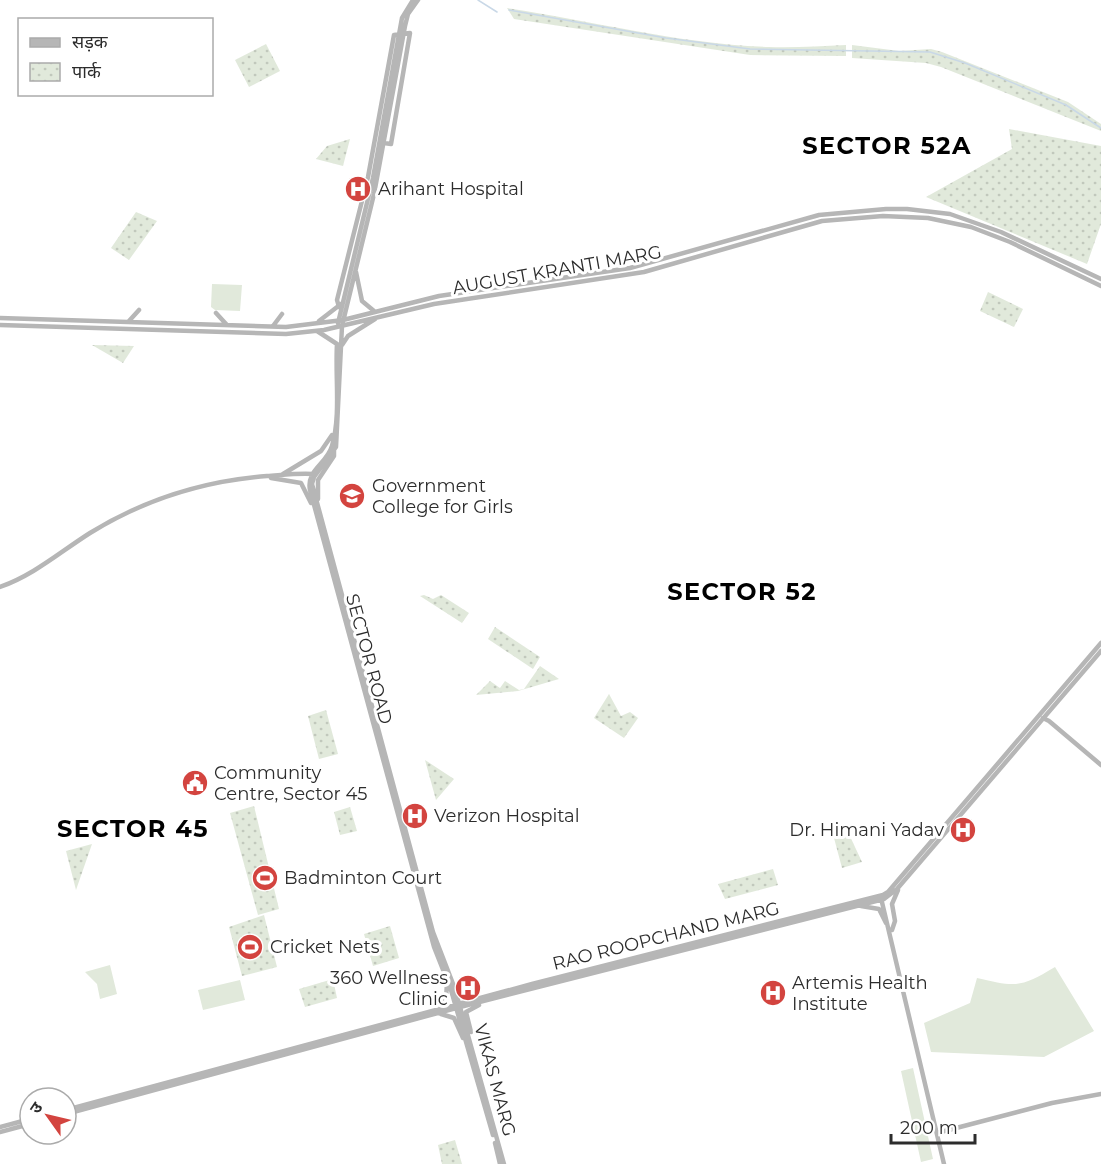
<svg xmlns="http://www.w3.org/2000/svg" width="1101" height="1164" viewBox="0 0 1101 1164" font-family="Montserrat,'Noto Sans Devanagari',sans-serif">
  <defs>
    <pattern id="park-dots" width="8" height="8" patternUnits="userSpaceOnUse" patternTransform="scale(1.5)"><rect width="8" height="8" fill="#e1e9db"/><path d="M2 2h.1M6 6h.1" fill="none" stroke="#c1c8bc" stroke-width="1.8" stroke-linecap="round"/></pattern>
  </defs>
  <rect width="100%" height="100%" fill="#fff"/>
  <path fill="#e1e9db" d="M212,284L242,285L240,311L215,310L211,307Z
    M110,965L117,994L100,999L97,984L85,972Z
    M1055,967L1094,1031L1044,1057L931,1052L924,1023L970,1003L977,978C1016,987 1020,988 1055,967Z
    M240,980L245,1000L203,1010L198,990Z
    M913,1068L933,1159L921,1162L901,1071Z"/>
  <path fill="url(#park-dots)" d="M507,8C594,21 680,44 769,47C794,48 820,46 846,45V56L750,55L514,19Z
    M266,44L280,71L249,87L235,60Z
    M852,45L899,51L931,49L942,52L1068,102L1101,124V131L941,67L926,63L852,58Z
    M1009,129L1101,146V224L1087,264L926,197L1012,149Z
    M350,139L343,166L316,159L327,146Z
    M136,212L157,221L129,260L111,248Z
    M988,292L1023,309L1014,327L980,311Z
    M92,345L134,346L123,363Z
    M424,595L433,599L441,595L469,613L462,623L420,596Z
    M495,627L540,657L533,669L488,639Z
    M540,666L559,679L518,691L476,695L490,681L500,688L505,681L519,690L524,689Z
    M609,694L621,716L630,712L638,718L624,738L594,718Z
    M326,710L338,754L319,759L308,716Z
    M425,760L454,779L436,800Z
    M254,806L279,909L258,915L230,813Z
    M350,807L357,831L340,835L334,812Z
    M848,832L862,862L842,868L834,838Z
    M92,844L76,890L66,851Z
    M773,869L778,885L725,899L718,884Z
    M264,915L277,967L242,976L229,927Z
    M390,926L399,958L373,966L364,934Z
    M333,979L337,998L305,1007L299,989Z
    M455,1140L462,1164H442L438,1145Z"/>
  <g fill="none" stroke-linecap="round" stroke-linejoin="round">
    <path stroke="#c9d8e7" stroke-width="1.5" d="M478,0L497,12
      M509,10L666,38L750,49L930,52L965,63L1066,105L1101,128"/>
    <path stroke="#b6b6b6" stroke-width="4.5" d="M418,0L408,14L405,26L374,194L342,326L336,447L314,477L312,484L433,932L455,989L504,1164
      M356,272L362,301L374,311
      M339,307L337,300L368,177L394,35L410,33L391,144L384,143
      M216,313L227,325
      M0,318L286,327L343,320L439,296L630,268L819,215L886,209H907L950,214L1001,232L1101,279
      M129,321L139,310
      M319,321L341,304
      M338,323L373,178L402,18L413,0
      M0,325L286,334L324,330L434,304L644,272L822,221L883,216L928,218L971,227L1010,242L1101,286
      M273,326L282,314
      M317,331L337,344C335,377 341,415 332,446C327,464 306,470 310,490L434,947L451,990L493,1135
      M342,345L348,336L375,319
      M283,474L321,451L332,435
      M271,478L301,483L311,503
      M318,499V480L334,456V450
      M0,587C34,575 60,552 90,533C145,499 203,481 267,476C282,475 298,473 313,474
      M1043,718L1049,721L1101,765
      M883,895L888,892L1101,643
      M881,898L944,1164
      M861,906L879,909L886,923
      M892,930L895,921L892,904L898,890
      M458,988L462,996L474,997
      M438,1007L446,999L447,983
      M441,1014L454,1018L463,1038
      M471,1032L466,1012L479,1005
      M66,1110L532,984L883,895L884,899
      M66,1114L460,1007L884,899L897,889L1101,651
      M0,1127L30,1119
      M0,1132L30,1124
      M937,1133L1052,1103L1101,1094
      M495,1143L500,1164"/>
  </g>
  <defs>
    <g id="hospital-disc" transform="scale(1.35)"><circle r="9.5" fill="#d3443f" stroke="#fff"/><path d="M-5-5h3v3.5h4V-5h3V5h-3V1.5h-4V5h-3Z" fill="#fff"/></g>
    <g id="university-disc" transform="scale(1.35)"><circle r="9.5" fill="#d3443f" stroke="#fff"/><path d="M0-5L7-2L0 1L-7-2ZM-4 1L0 2.5L4 1V4Q0 6-4 4Z" fill="#fff"/></g>
    <g id="civic-disc" transform="scale(1.35)"><circle r="9.5" fill="#d3443f" stroke="#fff"/><path d="M-.6-6.5H3V-4.5H.6V-3L4-1V1h2V6H-6V1h2V-1L-.6-3ZM-1.2 2.5V6h2.4V2.5Z" fill="#fff"/></g>
    <g id="stadium-disc" transform="scale(1.35)"><circle r="9.5" fill="#d3443f" stroke="#fff"/><path d="M0-5a6.5 5 0 1 0 0 10a6.5 5 0 1 0 0-10ZM-3.5-1.8h7v3.6h-7Z" fill="#fff"/></g>
  </defs>
  <g fill-rule="evenodd">
    <use href="#hospital-disc" x="358" y="189"/>
    <use href="#university-disc" x="352" y="496"/>
    <use href="#civic-disc" x="195" y="783"/>
    <use href="#hospital-disc" x="415" y="816"/>
    <use href="#hospital-disc" x="963" y="830"/>
    <use href="#stadium-disc" x="265" y="878"/>
    <use href="#stadium-disc" x="250" y="947"/>
    <use href="#hospital-disc" x="468" y="988"/>
    <use href="#hospital-disc" x="773" y="993"/>
  </g>
  <g text-anchor="middle" stroke-width="6" stroke-linejoin="round" paint-order="stroke">
    <g font-size="18" fill="#2c2c2c" stroke="#fff" text-anchor="start">
      <text x="378" y="195">Arihant Hospital</text>
      <text x="372" y="492">Government<tspan x="372" dy="21">College for Girls</tspan></text>
      <text x="214" y="779">Community<tspan x="214" dy="21">Centre, Sector 45</tspan></text>
      <text x="434" y="822">Verizon Hospital</text>
      <text x="944" y="836" text-anchor="end">Dr. Himani Yadav</text>
      <text x="284" y="884">Badminton Court</text>
      <text x="270" y="953">Cricket Nets</text>
      <text x="448" y="984" text-anchor="end">360 Wellness<tspan x="448" dy="21">Clinic</tspan></text>
      <text x="792" y="989">Artemis Health<tspan x="792" dy="21">Institute</tspan></text>
    </g>
    <g font-size="18" fill="#2c2c2c" stroke="#fff">
      <text transform="translate(557 270) rotate(-10)" y="6">AUGUST KRANTI MARG</text>
      <text transform="translate(369 659) rotate(75)" y="6">SECTOR ROAD</text>
      <text transform="translate(666 936) rotate(-14)" y="6">RAO ROOPCHAND MARG</text>
      <text transform="translate(495 1080) rotate(75)" y="6">VIKAS MARG</text>
    </g>
    <g font-size="24" font-weight="bold" letter-spacing="1.5" fill="#000" stroke="#fff">
      <text x="887" y="154">SECTOR 52A</text>
      <text x="742" y="600">SECTOR 52</text>
      <text x="133" y="837">SECTOR 45</text>
    </g>
  </g>
  <rect x="18" y="18" width="195" height="78" fill="#ffffff" stroke="#ababab" stroke-width="1.5"/>
  <rect x="30" y="38" width="30" height="9" fill="#b6b6b6" stroke="#ababab" stroke-width="1.5"/>
  <text x="72" y="48" font-size="18" fill="#2c2c2c">सड़क</text>
  <rect x="30" y="63" width="30" height="18" fill="url(#park-dots)" stroke="#ababab" stroke-width="1.5"/>
  <text x="72" y="78" font-size="18" fill="#2c2c2c">पार्क</text>
  <g transform="translate(48 1116) rotate(304)"><circle r="28" fill="#ffffff" stroke="#ababab" stroke-width="1.5"/>
  <path d="M0-4.5L10 22L0 15L-10 22Z" fill="#d3443f"/>
  <text y="-9" font-size="16" font-weight="bold" text-anchor="middle" fill="#2c2c2c">उ</text>
  </g>
  <path d="M891 1134v9h84v-9" fill="none" stroke="#2c2c2c" stroke-width="3"/>
  <text x="900" y="1134" font-size="18" fill="#2c2c2c" stroke="#ffffff" stroke-width="4.5" paint-order="stroke">200 m</text>
</svg>
